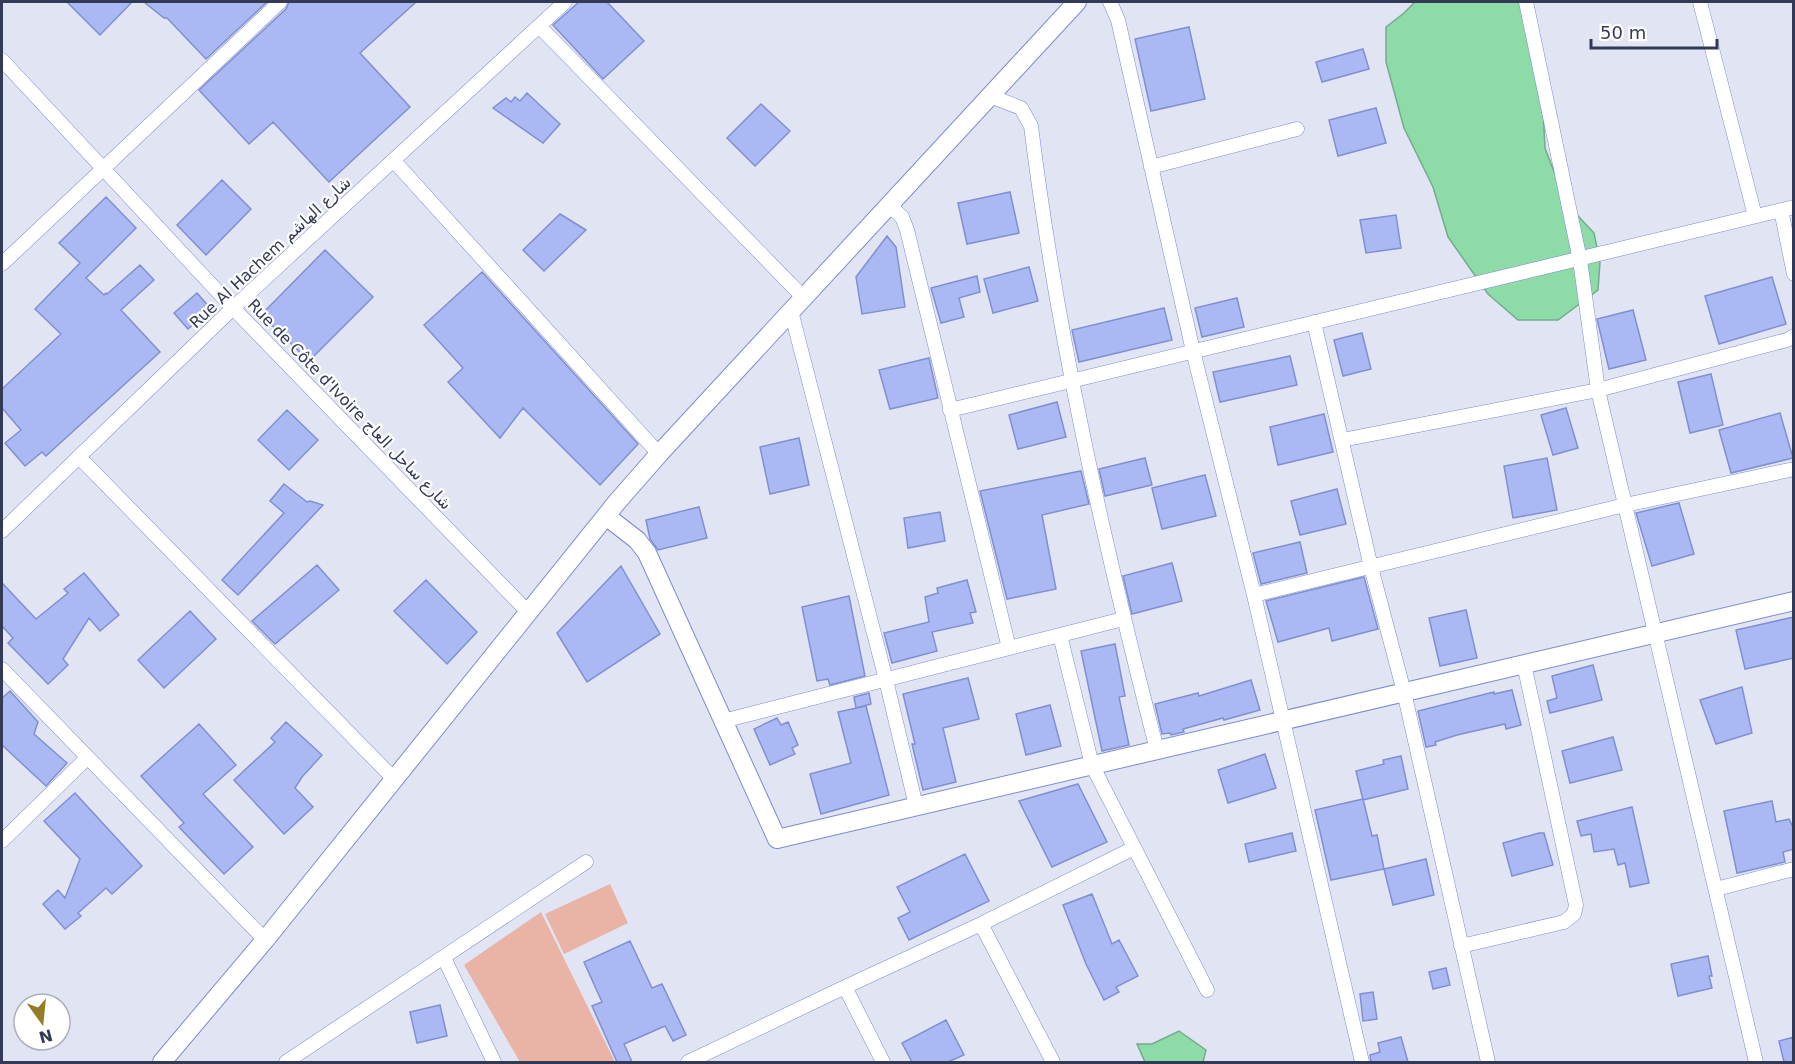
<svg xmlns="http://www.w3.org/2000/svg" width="1795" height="1064" viewBox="0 0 1795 1064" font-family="'DejaVu Sans',Cairo,sans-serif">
  <rect width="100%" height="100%" fill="#e1e5f3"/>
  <path fill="#e9b3a6" d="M610,884L628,923L564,954L545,914Z
    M541,912L615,1062H520L464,965Z"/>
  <path fill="#8ddba6" stroke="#72ab8e" stroke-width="1.5" d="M1415,2H1522L1542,90L1545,148L1566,203L1594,233L1600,262L1598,290L1558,320H1518L1488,294L1448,237L1433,187L1404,128L1386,62V27L1404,13Z
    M1179,1031L1206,1050L1203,1062H1145L1137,1044H1152Z"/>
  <path fill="#aab9f4" stroke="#808fd1" stroke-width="1.5" d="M67,2H132L100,35Z
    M144,2H267L206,59L167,18H164Z
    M289,2H416L360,53L410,107L329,182L273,122L249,144L199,90L286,9Z
    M579,2H607L644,41L603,79L553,25Z
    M1189,27L1205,99L1151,111L1135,39Z
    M1363,49L1369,69L1322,82L1316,62Z
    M527,93L560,124L543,143L493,108L506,98L511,102L515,97L520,101Z
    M761,104L790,131L755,166L727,138Z
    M1376,108L1386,143L1338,156L1329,120Z
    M222,180L251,209L206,255L177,225Z
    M1010,192L1019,233L967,244L958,203Z
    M106,197L136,228L86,278L104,295L106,293L107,294L140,265L154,280L121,310L160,352L46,456L42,452L25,466L5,443L21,430L2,408V389L61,334L35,309L80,263L59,243Z
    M560,214L586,230L544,271L523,250Z
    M1396,215L1401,248L1366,253L1360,220Z
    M887,236L896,247L905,307L862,314L856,277Z
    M325,250L373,297L309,361L261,315Z
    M1029,267L1038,301L993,313L984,279Z
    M482,272L638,444L600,485L523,408L500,438L448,382L463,368L424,325Z
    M977,276L980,292L959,298L964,317L941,323L931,288Z
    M1772,277L1786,324L1719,344L1705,296Z
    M197,293L211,309L188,329L174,313Z
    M1237,298L1244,327L1202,337L1195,308Z
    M1164,308L1172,340L1079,362L1072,330Z
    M1633,310L1646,360L1609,369L1597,319Z
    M1362,333L1371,369L1343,376L1334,340Z
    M1290,356L1297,385L1220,402L1213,372Z
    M929,358L938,398L890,409L879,370Z
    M1711,374L1723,425L1690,433L1678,382Z
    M1057,402L1066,437L1018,449L1009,415Z
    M1566,408L1578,448L1553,455L1541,415Z
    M287,410L318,440L289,470L258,440Z
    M1780,413L1793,458L1731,473L1719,430Z
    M1324,414L1333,452L1278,465L1270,427Z
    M799,438L809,485L770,494L760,447Z
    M1145,458L1152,485L1105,496L1099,469Z
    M1547,458L1557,510L1513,518L1504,466Z
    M1081,471L1089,504L1042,515L1056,589L1007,599L980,491Z
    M1205,475L1216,516L1162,529L1152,488Z
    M284,484L307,502L310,501L323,505L238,595L222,580L284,513L270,501Z
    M1337,489L1346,524L1300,535L1291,501Z
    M1679,503L1694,554L1652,566L1636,513Z
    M699,507L707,538L658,550L650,539L646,520Z
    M940,512L945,541L908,548L904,518Z
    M1300,542L1307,573L1261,584L1253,553Z
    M1172,563L1182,601L1132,614L1123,576Z
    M317,565L339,590L275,644L252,621Z
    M621,566L660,634L587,682L557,633Z
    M84,573L119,615L100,631L89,618L63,659L68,665L48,684L8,643L13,638L2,626V583L36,619L68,593L64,589Z
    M1364,577L1378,629L1332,641L1329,628L1278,642L1266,601Z
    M426,580L477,632L447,664L394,611Z
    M967,580L976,612L970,613L973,623L932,632L937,651L892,663L884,633L929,622L925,597L938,593L937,588Z
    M849,596L865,676L830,685L828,679L817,681L802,607Z
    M1466,610L1477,658L1440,666L1429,618Z
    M190,611L216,639L164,688L138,660Z
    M1794,617V658L1745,669L1736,630Z
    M1115,644L1125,696L1119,697L1129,745L1102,751L1081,651Z
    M1593,665L1602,700L1550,713L1547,701L1557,698L1552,676Z
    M968,678L979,719L943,728L956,782L923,790L912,744H915L903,694Z
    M1251,680L1260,710L1224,720L1223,718L1183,729L1184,732L1171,735L1170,733L1162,734L1155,704L1198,693L1199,696Z
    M1742,687L1752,733L1716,744L1700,700Z
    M1512,690L1521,725L1506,729L1505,724L1457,735L1435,742L1436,745L1426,747L1418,711L1494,692V694Z
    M10,691L38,722L34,734L67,763L46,786L2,745V698Z
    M869,693L871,704L856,708L854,697Z
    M1050,705L1061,746L1026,755L1016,714Z
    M866,706L889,795L821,814L810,774L851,763L838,712Z
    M777,718L781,725L788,722L798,745L792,748L795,754L770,765L754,729Z
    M286,722L322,755L302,777L295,788L313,807L284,834L234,780L275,742L271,738Z
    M199,724L236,765L203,794L253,847L224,874L179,827L184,823L141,776Z
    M1613,737L1622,770L1570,783L1562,751Z
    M1265,754L1276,788L1228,803L1218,770Z
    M1401,756L1408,789L1363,800L1356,771L1384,764L1383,760Z
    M1078,784L1107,842L1052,867L1019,801Z
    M75,793L142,866L112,894L106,888L78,913L81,916L65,929L43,904L58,890L65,898L80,859L44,821Z
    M1363,799L1372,836L1377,835L1384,869L1331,880L1315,810Z
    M1772,801L1776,822L1789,819L1794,829V849L1783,852L1785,862L1737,873L1724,811Z
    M1632,807L1649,883L1630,887L1625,863L1618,865L1614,849L1594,852L1591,834L1581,836L1577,821Z
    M1292,833L1296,851L1249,862L1245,844Z
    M1539,833H1544L1553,865L1512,876L1503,843Z
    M965,854L989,901L909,940L898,918L910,912L897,887Z
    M1426,859L1434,895L1393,905L1384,869Z
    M1092,894L1112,944L1119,940L1138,976L1116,987L1119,992L1104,1000L1086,964L1063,905Z
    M630,941L652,988L662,984L686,1035L673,1041L665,1026L624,1044L632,1062H617L592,1006L602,1002L584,962Z
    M1708,956L1712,976H1709L1712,988L1678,996L1671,964Z
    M1446,968L1450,985L1433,989L1429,972Z
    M1373,992L1377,1019L1363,1021L1360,994Z
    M440,1005L447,1036L417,1043L410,1012Z
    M946,1020L964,1055L948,1062H912L902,1043Z
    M1401,1037L1408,1062H1371L1370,1055L1380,1052L1378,1043Z
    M1794,1037V1062H1784L1779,1041Z"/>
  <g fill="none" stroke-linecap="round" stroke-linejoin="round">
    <g stroke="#7c8bcd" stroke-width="15">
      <path id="minor" d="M1110,2L1118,20L1193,351L1254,595L1362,1062
        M1526,2L1580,260L1598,390L1756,1062
        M1700,2L1755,216
        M540,27L804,298
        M2,60L233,308L528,612
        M990,96L1021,108L1031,126C1057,336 1104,544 1157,750
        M394,161L659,454
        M1151,167L1297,129
        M889,205L902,217L907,230L1009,648
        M1781,210L1794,274
        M2,264L280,2
        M791,311L886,680L916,806
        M1314,322L1371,567L1404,692L1488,1062
        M950,410L1794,207
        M1342,440L1598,390L1787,340L1794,336
        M79,457L394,779
        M2,531L233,308L565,2
        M1254,595L1625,505L1794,469
        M1060,635L1092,765L1207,990
        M2,669L265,940
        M723,721L1123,619
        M2,841L87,758
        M1716,889L1794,869
        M981,924L1053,1062
        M1461,946L1564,922L1574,914L1576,905L1524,664
        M444,958L494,1062
        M845,987L883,1062
        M286,1062L586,862
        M688,1062L845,987L981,924L1134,848"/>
    </g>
    <g stroke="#7c8bcd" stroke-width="20">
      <path id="tertiary" d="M606,516L637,540L647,553L777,839L1794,601
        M162,1062L265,940L617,502L659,454L1077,2"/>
    </g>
    <use href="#minor" stroke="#fff" stroke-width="14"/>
    <use href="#tertiary" stroke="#fff" stroke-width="18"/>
  </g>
  <g text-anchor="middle" stroke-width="4.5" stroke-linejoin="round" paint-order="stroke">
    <g font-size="16" fill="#333a56" stroke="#fff">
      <text transform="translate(270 252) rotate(-43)" y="6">Rue Al Hachem شارع الهاشم</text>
      <text transform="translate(350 404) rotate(46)" y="6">Rue de Côte d'Ivoire شارع ساحل العاج</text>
    </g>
  </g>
  <rect width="1795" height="1064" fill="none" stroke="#333a56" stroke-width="6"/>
  <g transform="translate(42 1022) rotate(165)"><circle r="28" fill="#ffffff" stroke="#adb0bb" stroke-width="1.5"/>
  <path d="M0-4.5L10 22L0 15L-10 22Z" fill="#947d24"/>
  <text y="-9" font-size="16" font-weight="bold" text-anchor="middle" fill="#333a56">N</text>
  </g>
  <path d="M1591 39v9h126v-9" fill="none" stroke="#333a56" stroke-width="3"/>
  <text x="1600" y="39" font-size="18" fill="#333a56" stroke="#ffffff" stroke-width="4.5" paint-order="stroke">50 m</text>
</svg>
